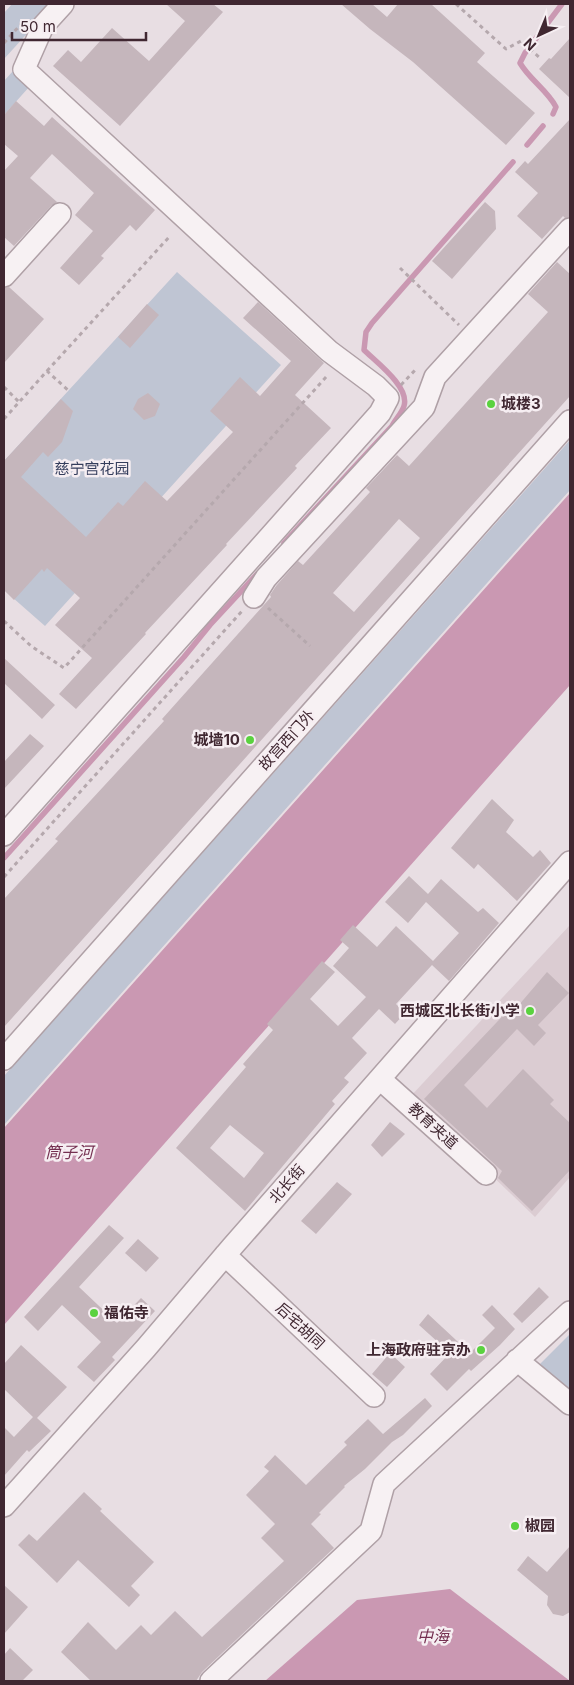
<svg xmlns="http://www.w3.org/2000/svg" width="574" height="1685" viewBox="0 0 574 1685" font-family="Inter,'Noto Sans SC',sans-serif">
  <rect width="100%" height="100%" fill="#e8dee3"/>
  <path fill="#dbccd2" d="M570,925V1177L535,1217L410,1097Z"/>
  <path fill="#bfc5d3" d="M12,4H54L4,59V13Z
    M13,71L30,86L4,115V81Z
    M177,272L281,365L45,626L4,590V461Z
    M570,440V490L4,1125V1076Z
    M570,1334V1404L532,1372Z"/>
  <path fill="#ca98b2" d="M570,493V685L4,1325V1128Z
    M450,1589L570,1681H265L357,1600Z"/>
  <g fill="none" stroke-linecap="round" stroke-linejoin="round">
    <path stroke="#ca98b2" stroke-width="5.5" d="M553,114L556,107C547,90 530,80 520,63L525,53L562,4
      M527,145L543,126
      M284,543L392,426C395,420 402,413 404,406C410,387 376,362 364,350L366,332L372,323L513,162
      M4,858L184,657L210,625L257,574"/>
  </g>
  <path fill="#c5b6bc" fill-rule="evenodd" d="M166,4H213L223,12L120,126L53,66L68,50L81,62L112,28L149,61L185,21Z
    M341,4H372L387,17L398,4H431L485,53L477,62L535,113L506,145L413,62L370,29Z
    M570,38V98L539,69L549,58L551,59Z
    M16,101L44,126L52,117L155,210L136,231L130,225L101,256L104,258L79,285L60,268L93,231L75,215L94,193L52,154L30,178L57,202L51,206L14,246L4,237V171L18,156L4,144V115Z
    M570,119V217L565,218L563,216L542,239L517,216L538,193L515,172L525,161L528,164Z
    M485,202L495,211L496,229L452,279L432,261Z
    M557,262L570,274V396L4,1027V899L58,841L55,839L164,721L162,719L271,597L270,595L276,586L298,561L303,565L370,492L366,488L397,455L409,466L548,312L528,294ZM399,519L420,538L354,612L333,593Z
    M9,287L44,319L4,363V288Z
    M258,302L324,363L295,395L331,428L295,466L297,468L226,544L227,545L145,633L146,634L76,709L59,694L92,658L55,625L80,598L47,568L44,572L42,569L14,600L4,590V461L61,399L73,411L62,442L48,457L43,452L21,477L86,537L118,502L123,506L145,481L167,501L233,432L210,411L240,377L260,396L291,361L243,318Z
    M147,304L159,315L130,348L118,337Z
    M148,393L160,404L155,416L144,420L133,409L138,399Z
    M4,658L55,705L42,719L4,683Z
    M30,734L44,746L4,789V762Z
    M492,799L514,820L506,832L533,857L540,850L551,863L517,901L478,864L474,869L451,848Z
    M409,876L428,894L441,879L478,912L483,908L499,923L449,981L432,965L396,1004L405,1013L395,1024L379,1009L352,1038L367,1053L344,1078L349,1082L332,1101L335,1104L245,1211L176,1148L246,1067L243,1064L273,1030L267,1024L322,961L335,972L310,999L338,1026L366,997L333,966L349,948L340,940L353,925L377,947L396,926L433,961L459,933L426,902L408,923L385,902ZM230,1125L264,1153L244,1178L210,1148Z
    M547,972L569,993L538,1025L546,1033L534,1046L517,1029L464,1085L487,1108L523,1069L554,1100L550,1104L570,1123V1170L532,1211L498,1178L502,1171L424,1099L515,1003L518,1006Z
    M390,1122L405,1134L382,1157L371,1145Z
    M337,1182L352,1194L316,1234L301,1221Z
    M109,1225L124,1238L79,1287L117,1323L141,1298L155,1311L112,1357L115,1360L94,1382L77,1367L101,1342L62,1305L38,1331L24,1317Z
    M138,1239L159,1258L146,1272L125,1253Z
    M539,1287L549,1297L522,1323L513,1314Z
    M492,1305L515,1329L500,1345L471,1371L469,1369L447,1391L430,1374L450,1353L419,1325L428,1314L470,1353L495,1328L482,1315Z
    M21,1345L67,1387L37,1418L51,1431L29,1452L27,1450L4,1476V1427L14,1437L33,1417L4,1389V1364Z
    M390,1353L405,1367L387,1387L372,1374Z
    M425,1398L432,1406L403,1435L392,1442L365,1469L344,1486L345,1487L319,1513L321,1514L311,1524L334,1548L202,1672L196,1681H91L61,1652L88,1622L116,1650L141,1625L151,1635L175,1611L202,1637L284,1561L261,1538L275,1524L246,1495L269,1471L264,1467L275,1455L306,1485L347,1445L344,1442L368,1419L383,1434Z
    M84,1492L102,1509L100,1511L154,1562L131,1586L140,1595L129,1607L78,1560L57,1583L18,1545L29,1534L37,1541Z
    M570,1546V1612L563,1616L553,1614L547,1605L548,1596L517,1570L528,1556L547,1572Z
    M4,1585L28,1607L4,1634Z
    M10,1648L33,1670L22,1681H4V1655Z"/>
  <g fill="none" stroke-linecap="round" stroke-linejoin="round">
    <g stroke="#afa0a6" stroke-width="24">
      <path id="minor" d="M4,276L60,214
        M254,597L266,578L424,407L435,377L570,229
        M4,835L380,413L388,398L376,386L329,351L24,69L43,26L63,4
        M4,1059L570,421
        M380,1079L486,1174
        M225,1255L374,1396
        M517,1360L570,1404
        M4,1506L146,1348L232,1247L570,862
        M211,1681L371,1531L384,1484L570,1312"/>
    </g>
    <path stroke="#b5a8ad" stroke-width="3" stroke-dasharray="4 4" stroke-linecap="butt" d="M456,4L506,49L521,41L540,58
      M4,43L22,23
      M400,268L459,325
      M47,371L170,236
      M401,385L417,368
      M4,387L19,402
      M4,419L47,371L69,391
      M268,608L310,646
      M4,621L31,646L64,668L327,376
      M4,877L242,611"/>
    <use href="#minor" stroke="#f7f1f3" stroke-width="21"/>
  </g>
  <g fill="#5ad23f" stroke="#f6eef2" stroke-width="2">
    <circle cx="491" cy="404" r="5"/>
    <circle cx="250" cy="740" r="5"/>
    <circle cx="530" cy="1011" r="5"/>
    <circle cx="94" cy="1313" r="5"/>
    <circle cx="481" cy="1350" r="5"/>
    <circle cx="515" cy="1526" r="5"/>
  </g>
  <g text-anchor="middle" stroke-width="5" stroke-linejoin="round" paint-order="stroke">
    <g font-size="15" font-weight="bold" fill="#402731" stroke="#f6eef2" text-anchor="start">
      <text x="501" y="409">城楼3</text>
      <text x="240" y="745" text-anchor="end">城墙10</text>
      <text x="520" y="1016" text-anchor="end">西城区北长街小学</text>
      <text x="104" y="1318">福佑寺</text>
      <text x="471" y="1355" text-anchor="end">上海政府驻京办</text>
      <text x="525" y="1531">椒园</text>
    </g>
    <g font-size="15" fill="#343d5c" stroke="#f6eef2">
      <text x="92" y="474">慈宁宫花园</text>
    </g>
    <g font-size="15" fill="#402731" stroke="#f6eef2">
      <text transform="translate(287 740) rotate(-48)" y="5">故宫西门外</text>
      <text transform="translate(433 1126) rotate(42)" y="5">教育夹道</text>
      <text transform="translate(287 1184) rotate(-49)" y="5">北长街</text>
      <text transform="translate(300 1326) rotate(43)" y="5">后宅胡同</text>
    </g>
    <g font-size="16" font-style="italic" fill="#753051" stroke="#f6eef2">
      <text x="69" y="1158">筒子河</text>
      <text x="433" y="1642">中海</text>
    </g>
  </g>
  <rect width="574" height="1685" fill="none" stroke="#402731" stroke-width="10"/>
  <g transform="translate(539 35) rotate(224)" stroke="#f6eef2" stroke-width="4" paint-order="stroke">
  <path d="M0-4L9 19L0 12L-9 19Z" fill="#402731"/>
  <text y="-8" font-size="14" font-weight="bold" text-anchor="middle" fill="#402731">N</text>
  </g>
  <path d="M12 32v8h134v-8" fill="none" stroke="#402731" stroke-width="2.5"/>
  <text x="20" y="32" font-size="15" fill="#402731" stroke="#f6eef2" stroke-width="4" paint-order="stroke">50 m</text>
</svg>
